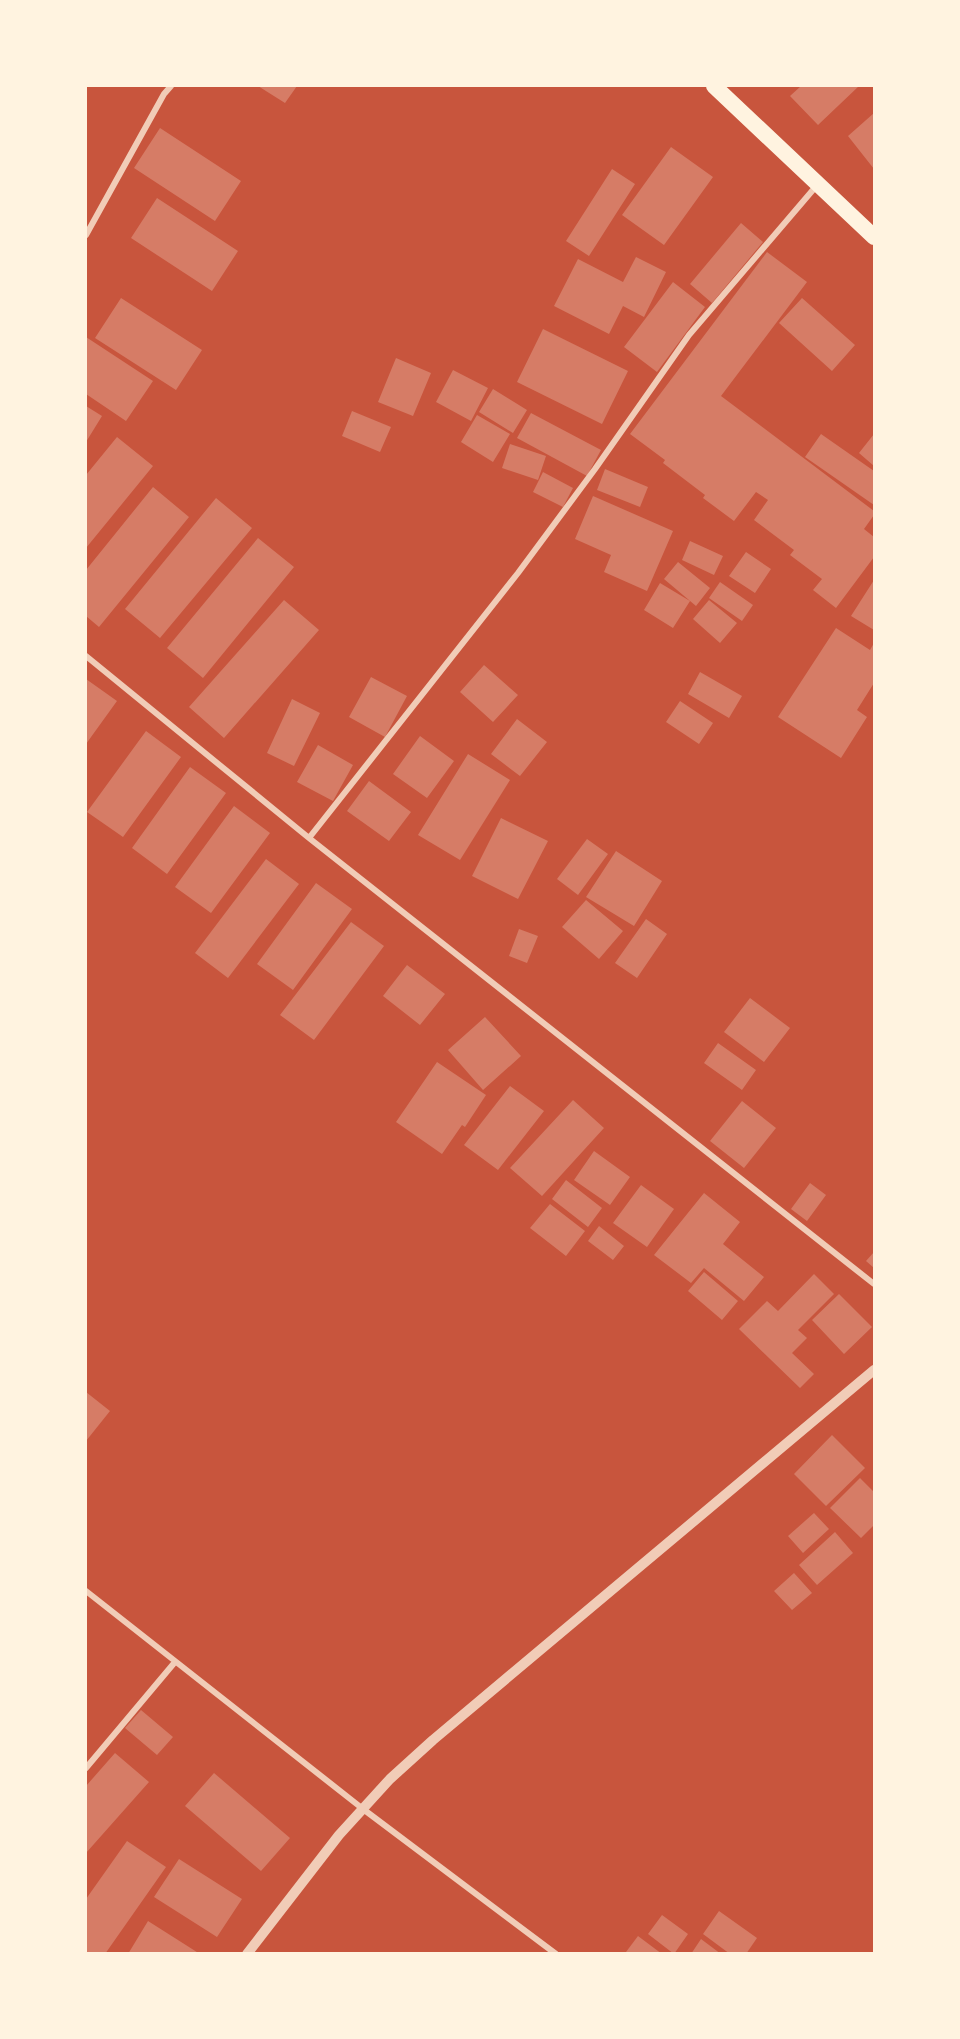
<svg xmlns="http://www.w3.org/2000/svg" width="960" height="2039" viewBox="0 0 960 2039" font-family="Mulish,sans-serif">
  <rect width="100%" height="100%" fill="#c8553d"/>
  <path fill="#d67c66" d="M258,86H297L285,103Z
    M801,86H859L818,125L790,96Z
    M874,113V169L848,136Z
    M160,128L241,181L215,221L134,168Z
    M671,147L713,177L664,245L622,215Z
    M612,169L635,184L589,256L566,241Z
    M157,198L238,251L212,291L131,238Z
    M741,223L763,242L712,303L690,284Z
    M767,252L807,282L721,396L874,511V515L864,529L874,537V557L836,608L813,590L822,579L790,555L794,550L754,520L768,500L756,492L734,521L703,498L705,495L663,463L665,460L630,434Z
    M636,257L666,272L644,317L623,306L609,334L554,306L578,259L623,282Z
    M673,282L705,307L657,372L624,347Z
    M121,298L202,350L176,390L95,338Z
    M802,298L855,345L832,371L779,323Z
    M543,329L628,371L602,424L517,382Z
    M86,337L153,381L126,421L86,394Z
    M396,358L431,373L413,416L378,402Z
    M453,370L488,388L471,421L436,402Z
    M493,389L527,410L513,433L479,412Z
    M86,406L102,416L86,442Z
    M352,411L391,427L380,452L342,436Z
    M531,413L601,450L587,476L517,438Z
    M477,415L510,434L493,462L461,442Z
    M821,434L874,471V505L805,457Z
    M874,434V466L859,453Z
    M117,437L153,466L86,548V475Z
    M510,444L546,456L538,480L502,468Z
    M605,469L648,487L640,507L597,490Z
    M543,472L573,488L563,507L533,492Z
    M153,487L189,517L99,627L86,616V570Z
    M593,496L673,531L647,591L604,572L611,555L575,539Z
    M216,498L252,528L160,638L125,609Z
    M258,538L294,567L203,678L167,648Z
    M690,541L723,556L714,575L682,560Z
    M746,552L771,569L755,593L729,576Z
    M678,562L710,588L696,606L664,579Z
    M874,580V630L851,616Z
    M720,582L753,605L742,621L709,598Z
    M660,583L690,601L673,628L644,610Z
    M284,600L319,630L224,738L189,707Z
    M709,600L737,623L720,643L693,619Z
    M836,628L870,650L874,643V683L857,710L867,717L841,758L778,717Z
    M484,665L518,695L493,722L460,692Z
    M700,672L742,696L729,718L688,694Z
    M371,677L407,696L385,737L349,717Z
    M86,679L117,701L86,744Z
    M292,699L320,713L294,766L267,753Z
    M680,701L713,723L699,744L666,722Z
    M517,719L547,742L520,776L491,754Z
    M146,731L181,757L123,837L87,812Z
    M420,736L454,761L427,798L393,774Z
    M318,745L353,765L333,801L297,782Z
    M468,754L510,780L460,860L418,835Z
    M190,767L226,793L167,874L132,848Z
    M369,781L411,812L389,841L347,811Z
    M234,806L270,833L211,913L175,887Z
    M501,818L548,841L518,899L472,876Z
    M587,839L608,854L578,895L557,879Z
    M616,851L662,881L634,926L586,897Z
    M266,859L299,884L228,978L195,953Z
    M316,883L352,909L293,990L257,964Z
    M586,900L623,931L599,959L562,927Z
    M646,919L667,934L637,978L615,963Z
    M351,922L384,946L314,1040L280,1015Z
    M519,929L538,936L527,963L509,956Z
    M407,965L445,994L420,1025L383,996Z
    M750,998L790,1028L764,1062L724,1032Z
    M485,1017L521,1056L483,1090L448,1050Z
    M718,1043L756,1070L742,1090L704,1063Z
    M437,1062L486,1095L465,1127L462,1125L442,1154L396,1122Z
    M510,1086L544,1111L498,1170L464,1145Z
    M573,1100L604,1128L542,1196L510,1168Z
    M742,1101L776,1128L744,1168L710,1141Z
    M594,1151L630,1177L610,1205L574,1180Z
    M566,1180L602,1208L588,1227L552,1199Z
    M810,1183L826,1195L807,1221L791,1209Z
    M641,1185L674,1209L647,1247L613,1223Z
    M704,1193L740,1222L723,1244L764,1277L744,1301L704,1268L691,1283L654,1255Z
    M550,1204L585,1231L566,1256L530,1228Z
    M599,1226L624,1246L613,1260L588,1241Z
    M874,1252V1268L866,1261Z
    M704,1272L738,1301L722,1320L688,1291Z
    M814,1274L834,1294L798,1330L807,1338L792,1353L814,1374L800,1388L739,1329L767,1301L778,1311Z
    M839,1294L872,1327L844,1354L812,1320Z
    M86,1392L110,1411L86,1441Z
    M832,1435L865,1468L826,1506L794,1474Z
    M860,1478L874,1492V1525L861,1538L830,1508Z
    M814,1513L829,1529L803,1553L788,1536Z
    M835,1532L853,1553L817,1585L799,1565Z
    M794,1573L812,1593L792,1610L774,1591Z
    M141,1710L173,1737L157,1755L125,1728Z
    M115,1753L149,1782L86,1853V1786Z
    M214,1773L290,1838L261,1871L185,1806Z
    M127,1841L166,1867L105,1954H86V1899Z
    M179,1859L242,1899L217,1937L154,1897Z
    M719,1911L757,1938L746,1954H730L703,1934Z
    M662,1915L688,1934L674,1954L648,1934Z
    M148,1921L200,1954H128Z
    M638,1936L662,1954L626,1952Z
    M701,1939L721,1954H691Z"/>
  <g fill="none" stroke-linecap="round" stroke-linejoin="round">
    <path stroke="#f1ccb7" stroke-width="6" d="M86,235L164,94L171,86
      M86,656L309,838L874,1284
      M309,838L518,573L595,469L689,335L818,184
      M86,1591L363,1809L556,1954
      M86,1768L175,1662"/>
    <path stroke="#f1ccb7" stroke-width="10" d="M247,1954L339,1835L390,1779L433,1740L874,1370"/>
    <path stroke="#fff3e0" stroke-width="16" d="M714,86L874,237"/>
  </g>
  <rect width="960" height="2039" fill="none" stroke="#fff3e0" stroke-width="174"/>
</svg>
